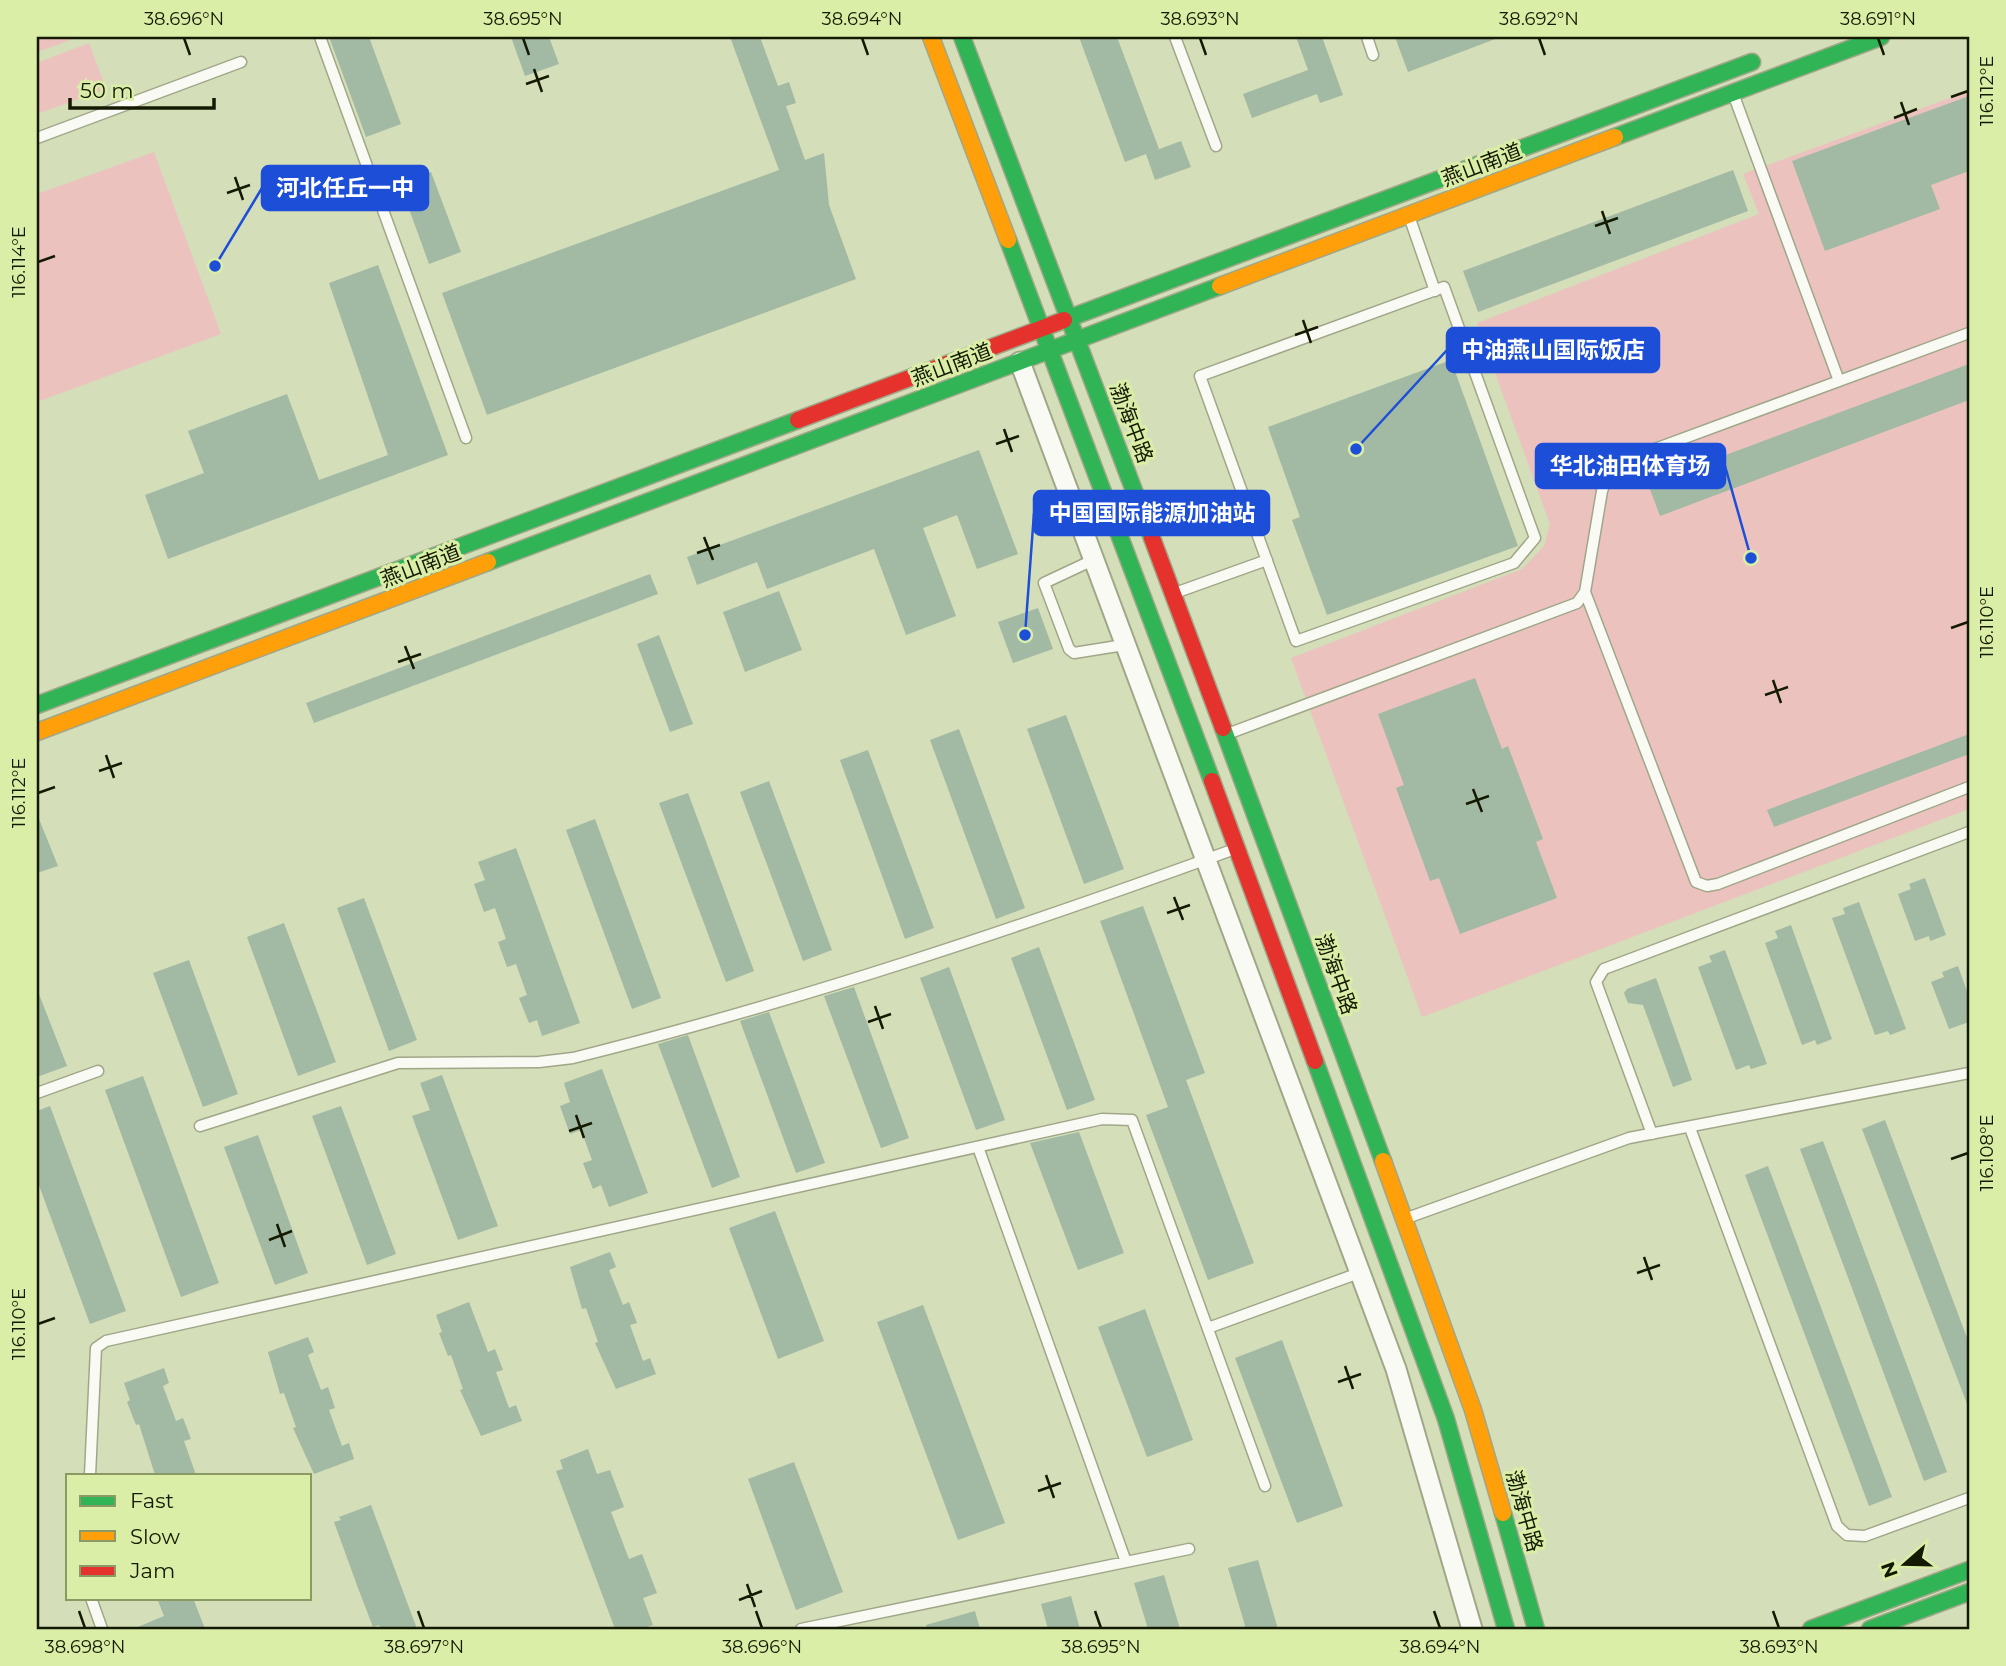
<svg xmlns="http://www.w3.org/2000/svg" width="2006" height="1666" viewBox="0 0 2006 1666" font-family="Montserrat,'Noto Sans SC',sans-serif">
  <rect width="100%" height="100%" fill="#d4deb8"/>
  <path fill="#ebc2be" d="M37,37H79L37,52Z
    M89,43L106,89L37,114V63Z
    M1969,91V809L1422,1017L1291,658L1522,569L1544,546L1550,524L1477,323L1759,214L1743,174Z
    M154,152L221,334L37,402V194Z"/>
  <path fill="#a2b9a4" d="M329,37H369L401,124L366,137Z
    M511,37H549L559,64L525,76Z
    M730,37H760L778,86L789,82L796,103L786,106L805,160L824,153L829,205L856,279L487,415L442,293L779,170Z
    M1079,37H1117L1159,149L1125,162Z
    M1296,37H1322L1343,95L1320,103L1317,94L1252,118L1243,94L1308,70Z
    M1395,37H1497L1498,38L1408,72Z
    M1969,96V171L1931,185L1940,209L1825,251L1792,161Z
    M1181,141L1191,167L1155,180L1146,154Z
    M1733,170L1748,211L1478,312L1463,271Z
    M431,172L461,252L429,264L400,184Z
    M378,265L448,455L168,559L145,495L204,473L188,431L287,394L319,480L388,455L329,283Z
    M1451,360L1518,546L1327,615L1292,520L1300,517L1268,427Z
    M1969,364V400L1660,516L1648,484Z
    M979,450L1018,554L977,569L957,515L923,528L956,616L906,635L874,549L767,589L757,562L697,585L687,557Z
    M650,574L658,594L314,723L306,703Z
    M779,591L802,650L745,672L723,612Z
    M1038,608L1053,649L1013,663L998,622Z
    M659,635L693,724L670,732L637,644Z
    M1475,678L1502,749L1508,746L1543,839L1536,842L1557,898L1460,934L1439,878L1430,881L1396,788L1404,785L1378,714Z
    M1066,715L1124,869L1084,884L1027,729Z
    M959,729L1025,908L996,919L930,740Z
    M1969,734V754L1774,827L1767,810Z
    M868,750L934,928L905,939L840,760Z
    M769,781L832,950L803,961L740,792Z
    M688,793L754,971L726,982L659,803Z
    M37,814L58,866L37,873Z
    M595,819L661,998L632,1009L566,830Z
    M516,848L580,1023L542,1036L537,1020L529,1023L519,998L527,995L516,964L507,967L498,942L506,939L495,908L484,912L474,884L485,880L478,862Z
    M1925,878L1946,935L1930,941L1929,936L1915,941L1898,894L1911,889L1909,884Z
    M364,898L417,1040L389,1051L337,908Z
    M1859,902L1906,1029L1890,1035L1888,1031L1875,1035L1832,918L1845,914L1843,908Z
    M1143,906L1205,1073L1186,1080L1254,1263L1208,1280L1146,1115L1168,1107L1100,921Z
    M284,923L336,1062L298,1076L247,937Z
    M1791,925L1832,1039L1817,1045L1815,1040L1802,1045L1765,943L1778,938L1775,931Z
    M1039,947L1095,1100L1067,1110L1011,958Z
    M1725,950L1767,1064L1751,1069L1749,1065L1736,1070L1698,967L1712,962L1709,956Z
    M189,960L238,1094L203,1107L153,973Z
    M1958,966L1969,997V1022L1949,1029L1931,982L1944,977L1942,972Z
    M949,967L1005,1120L976,1130L920,978Z
    M1656,978L1692,1080L1673,1087L1643,1005L1628,1003L1624,993L1627,989Z
    M854,987L909,1138L881,1148L824,996Z
    M37,989L67,1066L37,1077Z
    M769,1012L825,1163L796,1173L740,1021Z
    M688,1035L740,1177L712,1188L658,1044Z
    M602,1069L648,1193L609,1207L601,1185L593,1189L583,1163L592,1160L581,1130L570,1134L560,1106L570,1102L564,1083Z
    M442,1075L498,1226L458,1240L412,1116L430,1110L420,1083Z
    M143,1076L219,1283L181,1297L105,1090Z
    M50,1106L126,1311L90,1324L37,1180V1111Z
    M341,1106L396,1254L367,1265L312,1116Z
    M1885,1120L1969,1343V1409L1862,1129Z
    M1079,1132L1124,1253L1078,1270L1030,1143Z
    M258,1135L308,1273L275,1285L224,1147Z
    M1823,1141L1947,1472L1924,1481L1800,1149Z
    M1768,1166L1892,1497L1869,1506L1745,1175Z
    M775,1211L824,1341L778,1359L729,1228Z
    M610,1252L616,1267L609,1270L623,1305L629,1302L637,1323L630,1325L643,1361L650,1358L656,1374L616,1389L595,1343L598,1342L586,1308L582,1309L570,1267Z
    M469,1302L488,1352L495,1349L503,1370L496,1372L509,1408L516,1405L522,1421L481,1436L460,1390L463,1389L451,1355L448,1356L439,1333L442,1332L436,1315Z
    M923,1305L1005,1523L958,1540L877,1322Z
    M1145,1309L1193,1440L1147,1457L1098,1327Z
    M308,1337L314,1352L308,1355L321,1390L328,1387L335,1408L329,1410L342,1446L349,1443L354,1459L314,1474L293,1428L296,1427L284,1393L280,1394L268,1352Z
    M1282,1340L1343,1506L1297,1523L1235,1358Z
    M164,1368L169,1383L163,1386L176,1421L183,1418L191,1439L184,1441L196,1475H155L139,1424L136,1425L127,1402L130,1400L124,1383Z
    M588,1449L597,1474L610,1470L624,1507L611,1512L629,1559L642,1554L657,1593L643,1598L653,1625L641,1629H615L556,1471L563,1469L560,1460Z
    M794,1462L843,1592L796,1610L748,1479Z
    M371,1505L417,1629H381L379,1625L373,1627L358,1588L334,1522L341,1520L339,1517Z
    M1258,1560L1278,1629H1246L1228,1568Z
    M1164,1575L1180,1629H1148L1134,1583Z
    M1071,1596L1080,1629H1048L1041,1604Z
    M157,1598H193L205,1629H133L164,1616Z
    M975,1611L980,1629H927L926,1625Z"/>
  <g fill="none" stroke-linecap="round" stroke-linejoin="round">
    <g stroke="#a0a789" stroke-width="13">
      <path id="lane" d="M320,37L466,438
        M1175,37L1216,146
        M1367,37L1373,55
        M1734,96L1839,381
        M37,138L241,62
        M1410,219L1435,291
        M1444,287L1535,538L1514,563L1296,641L1200,376Z
        M1093,560L1044,583L1069,649L1074,653L1124,645
        M1585,592L1696,882L1707,886L1718,884L1969,787
        M1175,593L1267,560
        M1230,733L1577,603L1585,592L1602,491L1608,475L1625,460L1969,333
        M37,1093L98,1071
        M200,1126L398,1063L539,1062L573,1058C797,1002 1015,929 1232,850
        M1690,1128L1837,1526L1847,1535L1865,1536L1969,1498
        M1652,1134L1596,982L1604,969L1969,832
        M978,1147L1126,1562
        M1407,1218L1629,1138L1969,1073
        M1208,1328L1359,1273
        M90,1475L96,1348L106,1341L1102,1119L1132,1120L1265,1486
        M91,1598L102,1629
        M801,1629L1189,1549"/>
    </g>
    <g stroke="#a0a789" stroke-width="23">
      <path id="street" d="M1020,362L1396,1369L1472,1629"/>
    </g>
    <g stroke="#a0a789" stroke-width="19">
      <path id="fast" d="M962,37L1152,538
        M1615,137L1881,37
        M1008,240L1212,781
        M1064,320L1752,62
        M488,562L1220,286
        M37,705L798,420
        M1223,728L1383,1161
        M1315,1061L1446,1419L1506,1629
        M1503,1513L1536,1629
        M1811,1629L1969,1570
        M1870,1629L1969,1592"/>
    </g>
    <g stroke="#a0a789" stroke-width="19">
      <path id="slow" d="M931,37L1008,240
        M1220,286L1615,137
        M37,732L488,562
        M1383,1161L1473,1410L1503,1513"/>
    </g>
    <g stroke="#a0a789" stroke-width="19">
      <path id="jam" d="M798,420L1064,320
        M1152,538L1223,728
        M1212,781L1315,1061"/>
    </g>
    <use href="#lane" stroke="#f9faf4" stroke-width="10"/>
    <use href="#street" stroke="#f9faf4" stroke-width="19"/>
    <use href="#fast" stroke="#30b455" stroke-width="16"/>
    <use href="#slow" stroke="#ff9f0a" stroke-width="16"/>
    <use href="#jam" stroke="#e5322d" stroke-width="16"/>
  </g>
  <path fill="none" stroke="#141a01" stroke-width="2.5" d="M184,38L190,55M523,38L529,55M862,38L868,55M1200,38L1206,55M1539,38L1545,55M1878,38L1884,55M534,69L542,92M526,84L549,76M1951,97L1968,91M1901,102L1909,125M1894,118L1917,109M235,177L243,200M227,193L250,185M1602,211L1610,234M1595,226L1618,218M38,262L55,256M1303,320L1311,343M1295,335L1318,327M1004,429L1012,452M996,444L1019,436M704,537L713,560M697,553L720,545M1951,628L1968,622M405,646L414,669M398,662L421,654M1773,680L1781,703M1765,695L1788,687M106,755L114,778M99,771L122,763M1473,789L1482,812M38,793L55,787M1466,804L1489,796M1174,897L1183,920M1167,913L1190,905M875,1006L883,1029M868,1022L891,1014M576,1115L584,1138M569,1131L592,1123M1951,1159L1968,1153M277,1224L285,1247M269,1240L292,1231M1644,1257L1652,1280M1637,1273L1660,1265M38,1324L55,1318M1345,1366L1353,1389M1338,1382L1361,1374M1046,1475L1054,1498M1038,1491L1061,1483M747,1584L755,1607M739,1600L762,1591M79,1611L85,1628M418,1611L424,1628M756,1611L762,1628M1095,1611L1101,1628M1434,1611L1440,1628M1773,1611L1779,1628"/>
  <g text-anchor="middle" stroke-width="6" stroke-linejoin="round" paint-order="stroke">
    <g font-size="21" fill="#141a01" stroke="#dbeea8">
      <text transform="translate(1482 165) rotate(-21)" y="7">燕山南道</text>
      <text transform="translate(952 365) rotate(-21)" y="7">燕山南道</text>
      <text transform="translate(1131 423) rotate(69)" y="7">渤海中路</text>
      <text transform="translate(421 566) rotate(-21)" y="7">燕山南道</text>
      <text transform="translate(1336 974) rotate(70)" y="7">渤海中路</text>
      <text transform="translate(1524 1511) rotate(74)" y="7">渤海中路</text>
    </g>
  </g>
  <path fill="none" stroke="#1d4ed8" stroke-width="2.5" d="M215 266L262 188M1356 449L1447 350M1751 558L1725 466M1025 635L1034 513"/>
  <g fill="#1d4ed8" stroke="#dbeea8" stroke-width="2.5">
    <circle cx="215" cy="266" r="7"/>
    <circle cx="1356" cy="449" r="7"/>
    <circle cx="1751" cy="558" r="7"/>
    <circle cx="1025" cy="635" r="7"/>
  </g>
  <g fill="#1d4ed8" stroke="#1d4ed8" stroke-width="2.5">
    <rect x="262" y="166" width="166" height="44" rx="7"/>
    <rect x="1447" y="328" width="212" height="44" rx="7"/>
    <rect x="1536" y="444" width="189" height="44" rx="7"/>
    <rect x="1034" y="491" width="235" height="44" rx="7"/>
  </g>
  <g font-size="23" text-anchor="middle" font-weight="bold" fill="#fff">
    <text x="345" y="196">河北任丘一中</text>
    <text x="1553" y="358">中油燕山国际饭店</text>
    <text x="1630" y="474">华北油田体育场</text>
    <text x="1152" y="521">中国国际能源加油站</text>
  </g>
  <rect width="2006" height="1666" fill="none" stroke="#dbeea8" stroke-width="77"/>
  <rect x="66" y="1474" width="245" height="126" fill="#dbeea8" stroke="#8b9965" stroke-width="2"/>
  <rect x="80" y="1496" width="35" height="10" fill="#30b455" stroke="#8b9965" stroke-width="2"/>
  <text x="130" y="1508" font-size="21" fill="#141a01">Fast</text>
  <rect x="80" y="1531" width="35" height="10" fill="#ff9f0a" stroke="#8b9965" stroke-width="2"/>
  <text x="130" y="1544" font-size="21" fill="#141a01">Slow</text>
  <rect x="80" y="1566" width="35" height="10" fill="#e5322d" stroke="#8b9965" stroke-width="2"/>
  <text x="130" y="1578" font-size="21" fill="#141a01">Jam</text>
  <g transform="translate(1905 1564) rotate(250)" stroke="#dbeea8" stroke-width="5" paint-order="stroke">
  <path d="M0-5L12 26L0 18L-12 26Z" fill="#141a01"/>
  <text y="-10" font-size="19" font-weight="bold" text-anchor="middle" fill="#141a01">N</text>
  </g>
  <path d="M70 98v10h144v-10" fill="none" stroke="#141a01" stroke-width="3.5"/>
  <text x="80" y="98" font-size="21" fill="#141a01" stroke="#dbeea8" stroke-width="5" paint-order="stroke">50 m</text>
  <rect x="38" y="38" width="1930" height="1590" fill="none" stroke="#141a01" stroke-width="2.5"/>
  <g font-size="18" text-anchor="middle" fill="#141a01">
    <text x="184" y="25">38.696°N</text>
    <text x="523" y="25">38.695°N</text>
    <text x="862" y="25">38.694°N</text>
    <text x="1200" y="25">38.693°N</text>
    <text x="1539" y="25">38.692°N</text>
    <text x="1878" y="25">38.691°N</text>
    <text transform="translate(1987 91) rotate(-90)" y="6">116.112°E</text>
    <text transform="translate(19 262) rotate(-90)" y="6">116.114°E</text>
    <text transform="translate(1987 622) rotate(-90)" y="6">116.110°E</text>
    <text transform="translate(19 793) rotate(-90)" y="6">116.112°E</text>
    <text transform="translate(1987 1153) rotate(-90)" y="6">116.108°E</text>
    <text transform="translate(19 1324) rotate(-90)" y="6">116.110°E</text>
    <text x="85" y="1653">38.698°N</text>
    <text x="424" y="1653">38.697°N</text>
    <text x="762" y="1653">38.696°N</text>
    <text x="1101" y="1653">38.695°N</text>
    <text x="1440" y="1653">38.694°N</text>
    <text x="1779" y="1653">38.693°N</text>
  </g>
</svg>
